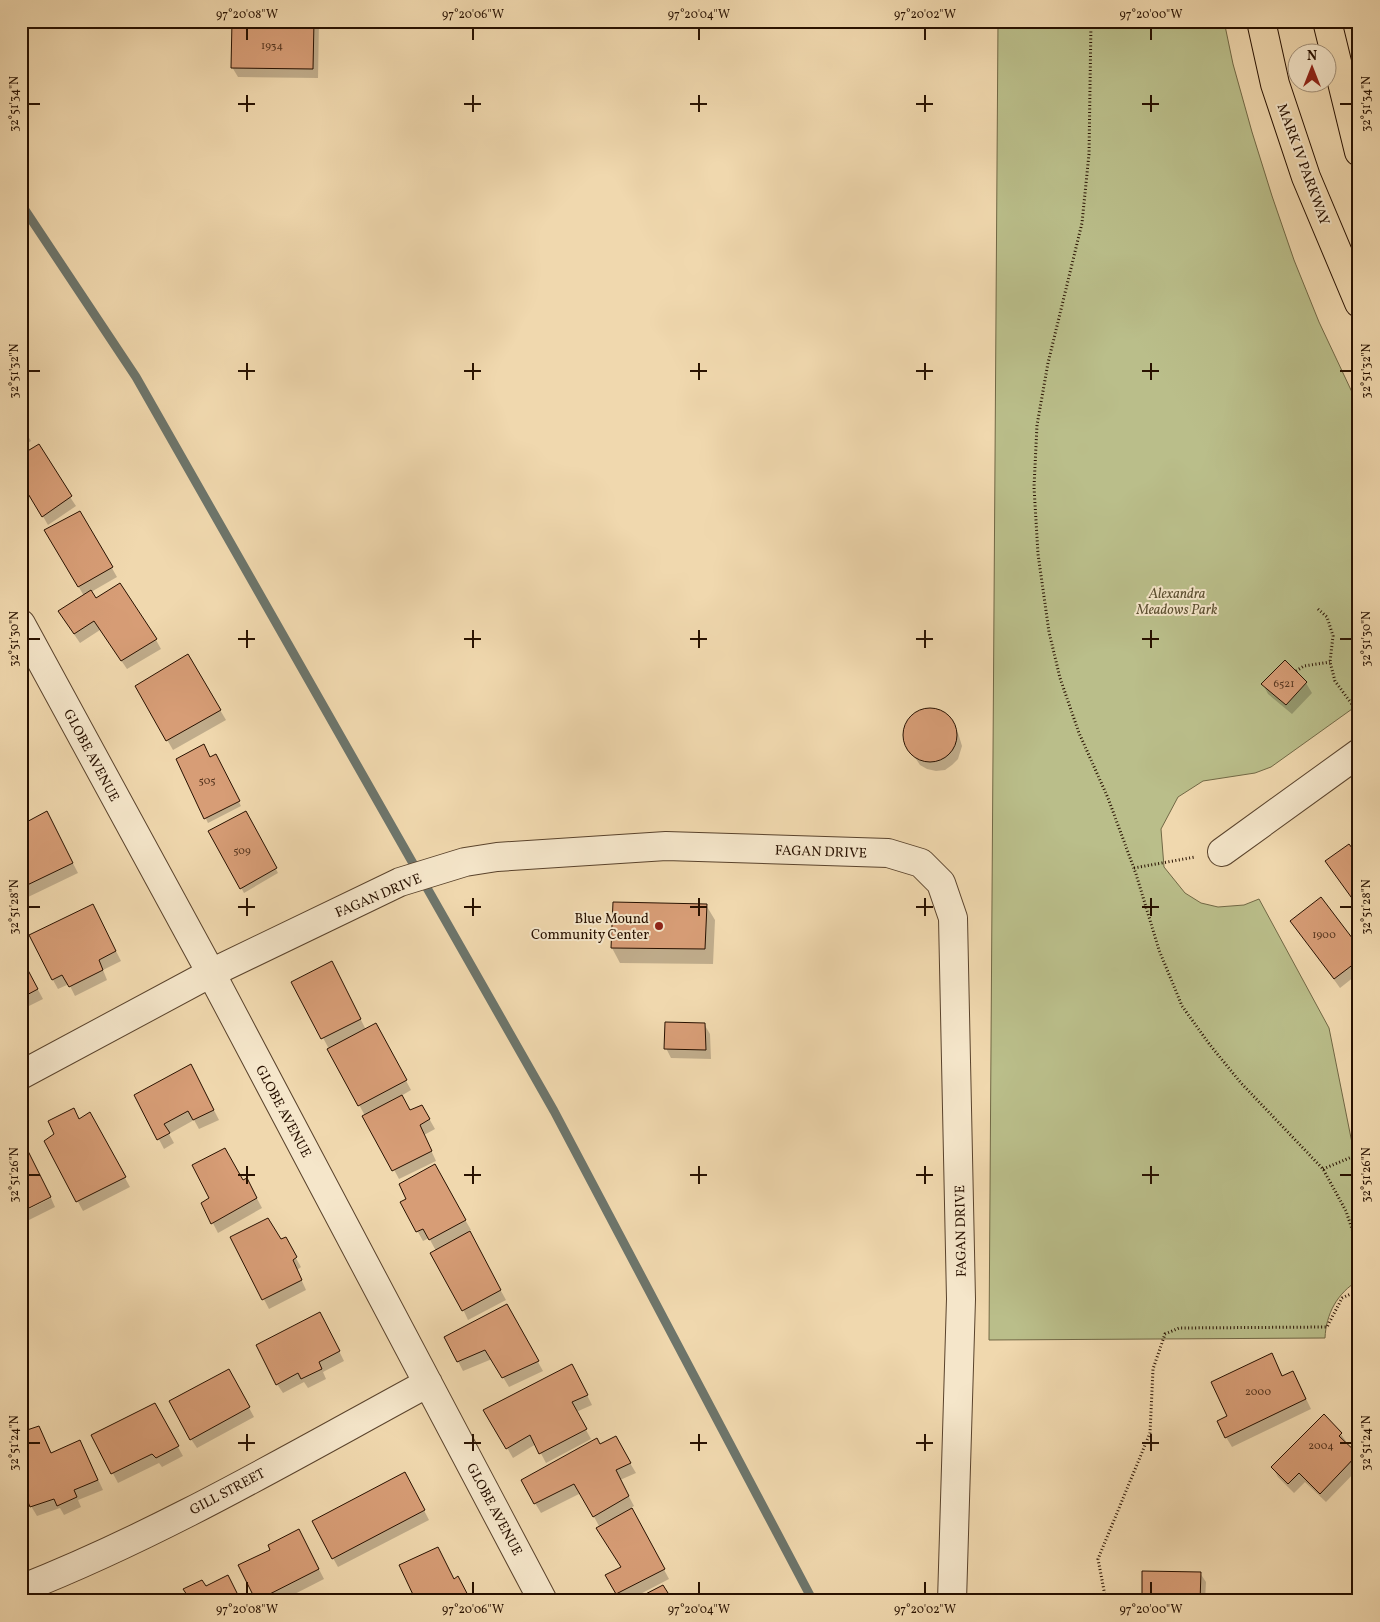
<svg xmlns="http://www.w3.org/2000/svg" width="1380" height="1622" viewBox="0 0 1380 1622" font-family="Vollkorn,serif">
  <rect width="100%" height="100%" fill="#f0d8ae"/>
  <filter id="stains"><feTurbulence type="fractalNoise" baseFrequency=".004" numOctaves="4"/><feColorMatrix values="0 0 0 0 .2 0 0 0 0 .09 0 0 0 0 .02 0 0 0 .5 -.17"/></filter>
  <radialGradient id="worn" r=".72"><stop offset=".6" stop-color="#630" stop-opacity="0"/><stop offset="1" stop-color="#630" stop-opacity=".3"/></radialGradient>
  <path fill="#babe8a" stroke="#716845" d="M998,21H1224L1233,64L1252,132L1272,196L1294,260L1319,322L1359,407V704L1271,767L1255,773L1203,781L1178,797L1161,829L1164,867L1185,893L1201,903L1218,907L1244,905L1259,899L1329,1028L1359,1178V1280C1337,1293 1326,1314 1325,1338L989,1340Z"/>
  <path fill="#0003" d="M233,21H319L318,78L238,77L232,67Z
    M21,425L31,441L21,447Z
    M21,456L70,497L76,506L48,525L31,496H24L21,492Z
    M80,512L117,577L91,592L96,600L156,640L161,649L127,669L100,630L80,643L65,621L84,596L46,531Z
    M188,656L226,720L173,750L136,686Z
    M1285,662L1306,683L1312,693L1292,714L1268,694L1263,684Z
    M930,710L939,711L947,716L958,733L962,746L958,759L952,765L945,770L936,771L927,769L920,765L906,744L905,735L908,722L914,715L922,711Z
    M215,755L241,806L208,823L177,759L210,758Z
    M21,785L29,801L21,805Z
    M246,812L278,873L244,893L210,832Z
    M52,823L78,873L24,899L21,895V867L30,863Z
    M614,903L706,905L715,920L713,964L620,963L612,948Z
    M98,915L121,961L103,970L107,980L75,996L69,984L58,989L53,980Z
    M1292,921L1359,949V973L1340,988Z
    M21,958L43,999L21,1010Z
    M337,972L366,1030L381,1034L411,1090L401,1096L410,1112L422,1106L435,1129L424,1135L436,1161L399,1179L293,982Z
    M704,1024L710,1034L711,1059L671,1058L666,1048Z
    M196,1075L219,1120L199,1129L194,1120L169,1134L174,1143L164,1149L136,1095Z
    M90,1114L130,1187L83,1211L45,1141Z
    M434,1166L471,1230L468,1231L506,1300L468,1320L436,1251L429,1238L423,1241L402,1203L408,1199Z
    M242,1182L252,1189L262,1208L218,1233L203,1204Z
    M51,1198L55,1207L21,1224V1213Z
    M232,1238L280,1241L285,1239L301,1267L297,1270L306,1290L269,1309Z
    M506,1305L543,1371L509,1387L492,1359L463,1371L458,1361Z
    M325,1323L344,1361L323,1372L326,1379L308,1388L304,1382L283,1393L277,1384Z
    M1277,1364L1283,1377L1293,1372L1311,1409L1232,1447L1226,1437L1228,1417Z
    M577,1375L592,1405L576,1412L591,1439L546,1463L536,1444L513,1458L485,1410Z
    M234,1380L254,1417L197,1448L191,1439Z
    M154,1405L183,1456L162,1467L159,1463L118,1483L93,1436Z
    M1341,1434L1347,1443L1345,1444L1359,1459V1468L1326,1502L1305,1482L1294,1493L1278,1477L1273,1468Z
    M44,1437L52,1454L85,1451L103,1490L78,1500L81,1507L64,1515L60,1508L37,1516L31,1506Z
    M615,1438L636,1473L620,1480L634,1506L631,1508L669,1579L627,1601H621L607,1576L622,1568L581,1493L541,1513L522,1481Z
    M410,1483L429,1520L338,1567L333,1558Z
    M21,1513L28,1532L21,1535Z
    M304,1540L324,1579L281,1601H257L239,1566Z
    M1200,1573L1206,1582L1205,1601H1143Z"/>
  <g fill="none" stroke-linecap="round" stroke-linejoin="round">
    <path stroke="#6d756b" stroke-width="9" d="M21,204L136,377L554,1111L813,1601"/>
  </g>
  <path fill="#d79d76" stroke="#281100" d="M232,21H314L313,69L231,68Z
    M39,444L72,496L42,517L24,487H21V455Z
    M80,511L113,567L78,587L44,530Z
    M120,583L157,639L121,661L94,621L74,634L58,611L91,590L96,598Z
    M188,654L221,710L166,741L135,686Z
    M1285,660L1307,682L1286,705L1261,684Z
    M903 735a27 27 0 1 1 54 0a27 27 0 1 1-54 0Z
    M204,744L210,757L216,754L240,801L204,819L176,759Z
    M47,811L73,863L21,888V866L28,862L21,848V825Z
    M246,811L277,868L240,889L208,831Z
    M1349,844L1359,857V908L1325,861Z
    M1321,897L1359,947V960L1334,979L1290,921Z
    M613,902L707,904L705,949L611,948Z
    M93,904L116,951L99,960L103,970L69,987L62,975L52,980L29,935Z
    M21,957L38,989L21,998Z
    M332,961L361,1019L321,1039L291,982Z
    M665,1022L705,1023L706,1050L664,1049Z
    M376,1023L407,1080L358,1106L327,1049Z
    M191,1064L214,1110L193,1120L188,1111L164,1124L170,1133L157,1140L134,1095Z
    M402,1095L410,1110L422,1105L430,1119L420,1125L432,1151L392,1171L362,1116Z
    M74,1108L79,1119L90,1112L126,1177L76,1202L44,1141L54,1134L48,1121Z
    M225,1148L243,1180L247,1178L257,1198L211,1224L201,1203L209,1198L192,1165Z
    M27,1149L51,1197L21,1212V1152Z
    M435,1164L466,1220L429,1240L423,1229L416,1232L400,1202L406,1199L399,1184Z
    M268,1218L281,1239L286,1237L297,1257L293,1260L302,1280L262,1300L230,1237Z
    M470,1231L501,1290L462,1311L430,1253Z
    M507,1304L539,1361L502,1378L485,1350L457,1362L444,1337Z
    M320,1312L340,1351L319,1362L322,1369L301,1379L298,1373L276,1385L256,1345Z
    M1272,1353L1282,1376L1293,1371L1306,1399L1225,1438L1217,1421L1227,1416L1211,1382Z
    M572,1364L588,1395L572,1402L587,1429L539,1454L530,1435L506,1449L483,1410Z
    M229,1369L250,1407L190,1440L169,1401Z
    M155,1403L179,1446L156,1458L152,1454L111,1474L91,1435Z
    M1324,1414L1342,1433L1339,1436L1358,1454L1320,1494L1299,1473L1288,1484L1271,1467Z
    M39,1426L51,1453L80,1440L98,1480L74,1490L77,1497L57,1506L54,1499L30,1507L21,1484V1432Z
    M616,1436L631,1463L616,1470L629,1496L593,1517L574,1484L534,1504L521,1480L597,1438L600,1444Z
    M405,1472L425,1510L332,1559L312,1521Z
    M632,1508L665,1569L616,1594L605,1575L621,1567L596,1528Z
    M299,1529L319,1569L256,1601L238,1565L270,1550L268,1545Z
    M438,1547L454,1579L458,1576L471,1601H416L399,1565Z
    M1142,1571L1201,1572L1200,1601H1142Z
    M228,1575L241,1601H176L187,1595L183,1589L202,1580L206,1586Z
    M663,1585L673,1601H632Z"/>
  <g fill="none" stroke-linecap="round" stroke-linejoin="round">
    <g stroke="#5a432c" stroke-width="30">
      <path id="minor" d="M21,624L211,973L543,1601
        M1222,852L1359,753
        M21,1075L211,973L400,882L465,862L497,857L666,846L888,853L921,863L941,883L953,918L961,1299L952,1601
        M21,1589C163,1533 295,1455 428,1383"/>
    </g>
    <g stroke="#281100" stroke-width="30">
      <path id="major" d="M1261,21L1275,84L1306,177L1359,303
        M1327,21L1359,152"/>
    </g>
    <path stroke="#281100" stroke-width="3" stroke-dasharray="1 2.5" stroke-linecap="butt" d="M1091,21L1089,154L1082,223L1048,363L1037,425L1034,487L1038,554L1049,632L1060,678L1079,733L1108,798L1136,874L1159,950L1182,1006L1210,1045L1241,1083L1323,1169L1346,1211L1359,1250
      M1318,609L1327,617L1333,636L1330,662L1335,681L1359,714
      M1296,671L1304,666L1330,662
      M1134,868L1195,857
      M1323,1169L1359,1154
      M1106,1601L1098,1559L1150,1433L1153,1369L1165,1334L1179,1328L1327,1327L1342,1298L1359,1290"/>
    <use href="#minor" stroke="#f5e6ca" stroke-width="28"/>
    <use href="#major" stroke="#f0d8ae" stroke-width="28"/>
  </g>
  <path fill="none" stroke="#281100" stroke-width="2" d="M247,28V40M473,28V40M699,28V40M925,28V40M1151,28V40M247,95V112M473,95V112M699,95V112M925,95V112M1151,95V112M28,104H40M238,104H255M464,104H481M690,104H707M916,104H933M1142,104H1159M1340,104H1352M247,363V380M473,363V380M699,363V380M925,363V380M1151,363V380M28,371H40M238,371H255M464,371H481M690,371H707M916,371H933M1142,371H1159M1340,371H1352M247,630V648M473,630V648M699,630V648M925,630V648M1151,630V648M28,639H40M238,639H255M464,639H481M690,639H707M916,639H933M1142,639H1159M1340,639H1352M247,898V916M473,898V916M699,898V916M925,898V916M1151,898V916M28,907H40M238,907H255M464,907H481M690,907H707M916,907H933M1142,907H1159M1340,907H1352M247,1166V1184M473,1166V1184M699,1166V1184M925,1166V1184M1151,1166V1184M28,1175H40M238,1175H255M464,1175H481M690,1175H707M916,1175H933M1142,1175H1159M1340,1175H1352M247,1434V1451M473,1434V1451M699,1434V1451M925,1434V1451M1151,1434V1451M28,1443H40M238,1443H255M464,1443H481M690,1443H707M916,1443H933M1142,1443H1159M1340,1443H1352M247,1582V1594M473,1582V1594M699,1582V1594M925,1582V1594M1151,1582V1594"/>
  <circle fill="#8f2418" stroke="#f5e6ca" stroke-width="2" cx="659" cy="926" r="5"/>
  <g text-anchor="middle" stroke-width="4" stroke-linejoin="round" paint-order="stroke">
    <g font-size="11" fill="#54341e">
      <text x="272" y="49">1934</text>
      <text x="1284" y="687">6521</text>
      <text x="207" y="784">505</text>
      <text x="242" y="854">509</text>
      <text x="1324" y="938">1900</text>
      <text x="1258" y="1395">2000</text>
      <text x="1321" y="1449">2004</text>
    </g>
    <g font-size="14" fill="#281100" stroke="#f5e6ca">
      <text transform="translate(1304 164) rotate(70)" y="5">MARK IV PARKWAY</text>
      <text transform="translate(92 755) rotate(62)" y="5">GLOBE AVENUE</text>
      <text transform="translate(821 851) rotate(2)" y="5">FAGAN DRIVE</text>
      <text transform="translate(378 895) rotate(-23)" y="5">FAGAN DRIVE</text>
      <text transform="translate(284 1111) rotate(62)" y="5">GLOBE AVENUE</text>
      <text transform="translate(960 1231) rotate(-91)" y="5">FAGAN DRIVE</text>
      <text transform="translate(227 1491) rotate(-28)" y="5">GILL STREET</text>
      <text transform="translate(495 1509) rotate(62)" y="5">GLOBE AVENUE</text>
    </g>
    <g font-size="14" font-style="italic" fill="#5b4e30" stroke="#f5e6ca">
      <text x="1177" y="598">Alexandra<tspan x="1177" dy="16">Meadows Park</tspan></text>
    </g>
    <g font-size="14" fill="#281100" stroke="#f5e6ca" text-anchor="end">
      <text x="649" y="923">Blue Mound<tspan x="649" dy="16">Community Center</tspan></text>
    </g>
  </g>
  <rect width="1380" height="1622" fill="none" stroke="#f0d8ae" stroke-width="55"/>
  <g transform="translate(1312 68)"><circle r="24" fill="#f5e6ca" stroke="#a39179"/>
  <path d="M0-4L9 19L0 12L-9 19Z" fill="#8f2418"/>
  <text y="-8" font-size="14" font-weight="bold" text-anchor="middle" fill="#281100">N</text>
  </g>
  <rect x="28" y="28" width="1324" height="1566" fill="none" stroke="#281100" stroke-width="2"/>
  <g font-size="12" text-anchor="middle" fill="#281100">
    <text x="247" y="18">97°20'08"W</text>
    <text x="473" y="18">97°20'06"W</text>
    <text x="699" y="18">97°20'04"W</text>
    <text x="925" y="18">97°20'02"W</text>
    <text x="1151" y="18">97°20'00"W</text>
    <text transform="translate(14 104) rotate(-90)" y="4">32°51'34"N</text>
    <text transform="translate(1366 104) rotate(-90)" y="4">32°51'34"N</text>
    <text transform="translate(14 371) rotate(-90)" y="4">32°51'32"N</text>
    <text transform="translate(1366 371) rotate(-90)" y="4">32°51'32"N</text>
    <text transform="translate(14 639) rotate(-90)" y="4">32°51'30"N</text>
    <text transform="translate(1366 639) rotate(-90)" y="4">32°51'30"N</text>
    <text transform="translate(14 907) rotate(-90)" y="4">32°51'28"N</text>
    <text transform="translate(1366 907) rotate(-90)" y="4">32°51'28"N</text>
    <text transform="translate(14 1175) rotate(-90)" y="4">32°51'26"N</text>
    <text transform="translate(1366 1175) rotate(-90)" y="4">32°51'26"N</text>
    <text transform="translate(14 1443) rotate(-90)" y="4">32°51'24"N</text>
    <text transform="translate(1366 1443) rotate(-90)" y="4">32°51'24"N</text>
    <text x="247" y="1613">97°20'08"W</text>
    <text x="473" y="1613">97°20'06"W</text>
    <text x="699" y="1613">97°20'04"W</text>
    <text x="925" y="1613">97°20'02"W</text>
    <text x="1151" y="1613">97°20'00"W</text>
  </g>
  <rect width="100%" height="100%" filter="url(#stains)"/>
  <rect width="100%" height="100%" fill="url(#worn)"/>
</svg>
